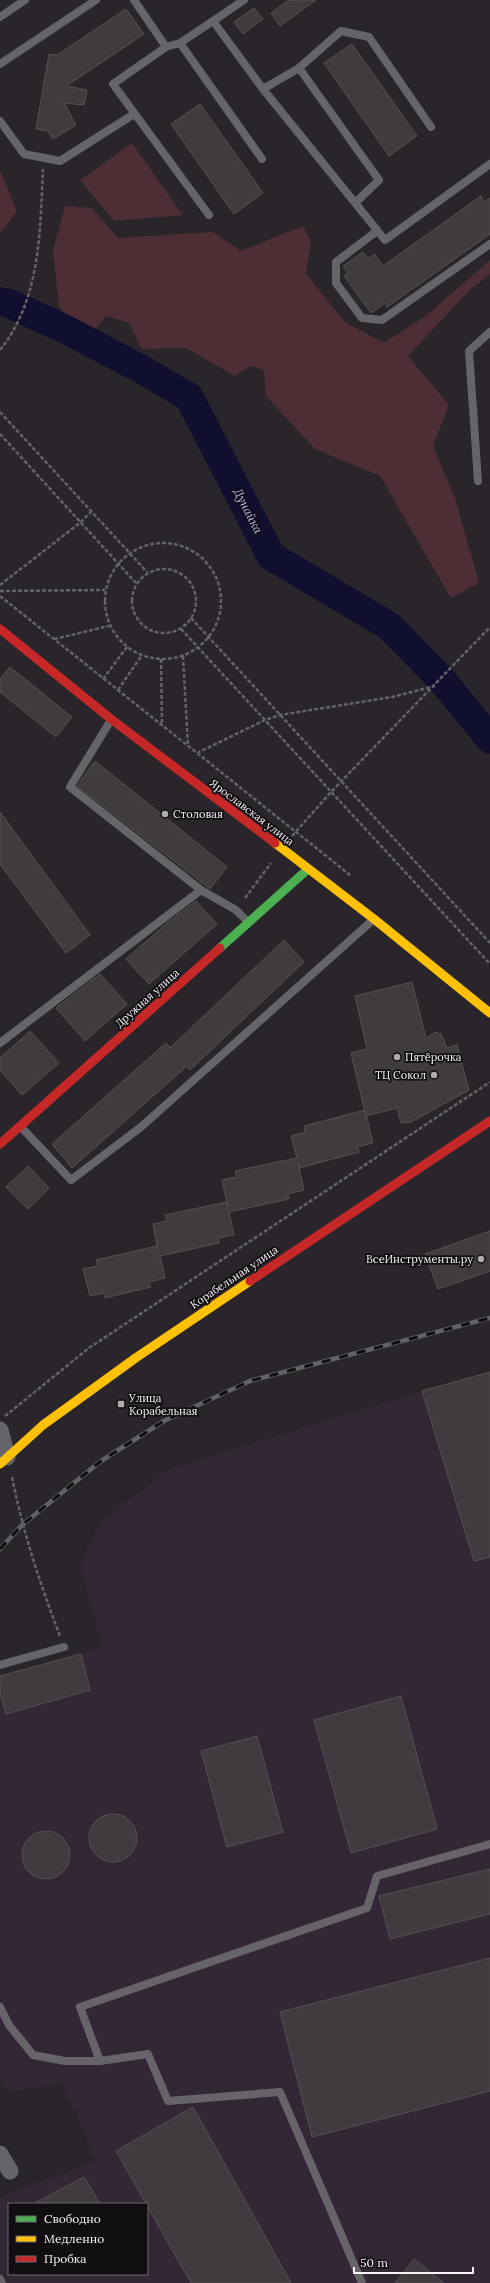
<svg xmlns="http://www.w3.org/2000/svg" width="490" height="2283" viewBox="0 0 490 2283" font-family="Lora,serif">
  <rect width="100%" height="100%" fill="#2a252b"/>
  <path fill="#332735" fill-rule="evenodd" d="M490,1372V2283H0V2197L96,2161L63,2084L8,2092L0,2079V1704L3,1703L0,1694V1676L102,1647L80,1563L100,1523L169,1469L422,1391ZM9,2204H147V2274H9Z"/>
  <path fill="#4d2e35" d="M132,143L183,215L114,221L80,180Z
    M0,170L17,211L0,234Z
    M65,206L92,208L118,238L213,232L241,251L303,226L311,241L306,274L345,322L384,343L427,315L490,260V274L470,290L408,356L449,405L433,446L455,498L479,583L451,598L380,476L315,449L266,396L264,370L251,366L235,376L186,348L142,349L129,323L106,316L93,332L76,328L59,307L53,250Z"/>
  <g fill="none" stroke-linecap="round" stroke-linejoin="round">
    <path stroke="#100f30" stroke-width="29" d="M0,302L8,303L65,329L141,369L189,397L271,556L389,626L441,679L490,739"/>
  </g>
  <path fill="#403b3f" stroke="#555054" d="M289,0H316L280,26L271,13Z
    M254,8L263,19L243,34L234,22Z
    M126,9L144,34L66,86L87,90L84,105L64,103L76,125L53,139L48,131L36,129L49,54L57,55Z
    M352,44L417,136L389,156L324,63Z
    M200,104L263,193L234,214L171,124Z
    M481,196L484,202L490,198V234L387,307L385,303L371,313L344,276L348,273L343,266L363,252L368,259L374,254L383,266Z
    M10,667L72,717L56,737L0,692V679Z
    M95,761L227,867L210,889L77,786Z
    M0,812L90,935L66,953L0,864Z
    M196,901L217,924L149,984L126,959L167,923Z
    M284,940L304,962L190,1070L187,1066L72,1168L52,1144L166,1043L170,1048Z
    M100,974L127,1004L85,1041L56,1008Z
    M412,982L426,1038L436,1032L441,1034L447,1048L457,1045L469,1090L411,1122L401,1123L397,1108L366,1116L351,1053L367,1049L355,996Z
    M30,1031L59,1063L22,1095L0,1070V1058Z
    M365,1110L373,1143L357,1147L359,1152L299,1168L298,1163L304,1190L288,1194L289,1199L229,1212L234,1235L218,1238L219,1243L160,1256L165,1278L149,1282L151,1287L105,1298L104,1293L90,1296L83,1269L98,1266L96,1260L157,1246L158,1251L153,1224L167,1221L165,1215L227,1202L228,1207L222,1180L237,1177L235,1171L297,1158L291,1136L305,1132L304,1126Z
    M28,1166L49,1188L28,1209L6,1187Z
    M490,1231V1271L438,1289L425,1254Z
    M490,1372V1557L474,1561L422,1391Z
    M81,1654L90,1690L6,1714L0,1694V1676Z
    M401,1696L437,1829L351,1853L314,1720Z
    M257,1736L283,1832L227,1847L201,1751Z
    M89 1838a24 24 0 1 1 48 0a24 24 0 1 1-48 0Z
    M22 1855a24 24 0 1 1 48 0a24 24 0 1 1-48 0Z
    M490,1869V1914L390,1939L379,1896Z
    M490,1958V2091L312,2137L280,2012Z
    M193,2107L291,2283H191L116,2151Z
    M84,2177L100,2204H33Z
    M414,2259L444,2283H395Z"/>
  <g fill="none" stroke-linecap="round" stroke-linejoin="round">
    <path stroke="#666368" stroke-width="2.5" stroke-dasharray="4 2" stroke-linecap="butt" d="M0,350C41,299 40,230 43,169
      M0,412L147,572
      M0,434L136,583
      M105 601a58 58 0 1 1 116 0a58 58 0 1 1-116 0Z
      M132 601a32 32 0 1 1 64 0a32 32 0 1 1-64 0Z
      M0,585L81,522L91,512
      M0,591L105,590
      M0,596L350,875
      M191,618L490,943
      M181,629L490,964
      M54,639L109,626
      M183,656L188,746
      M161,659L162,726
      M103,679L127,647
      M118,690L142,655
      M197,753L265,720L280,715L392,697L435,686
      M292,836L331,792L490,627
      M245,898L271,863
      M5,1416L89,1348L490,1082
      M12,1477C23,1532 40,1584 60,1636"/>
    <path stroke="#666369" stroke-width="8" d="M134,0L166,47
      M244,0L213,21L263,89L385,240L490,164
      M0,17L25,0
      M180,43L213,21
      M0,64L96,0
      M299,68L379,180L355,203
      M263,89L299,68L341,31L369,37L431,127
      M0,121L24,154L60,161L134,114
      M209,215L113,84L166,47L180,43L262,159
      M377,231L336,262V283L362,318L382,320L490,244
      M478,481L469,351L490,332
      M111,720L70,787L201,890L236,910L248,922
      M0,1043L201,890
      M21,1127L71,1180L141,1127L374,919
      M0,1665L64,1647
      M0,2007L9,2025L33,2055L65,2061H100L148,2054L168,2101L280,2092L362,2283
      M100,2061L80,2007L367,1908L377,1876L490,1844
      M0,2279L2,2283"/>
    <path stroke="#666369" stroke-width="17" d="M0,1430L7,1457
      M0,2154L10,2171"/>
    <path stroke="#4caf50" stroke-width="9" d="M220,948L308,869"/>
    <path stroke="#ffc107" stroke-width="9" d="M275,843L374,919L490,1013
      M0,1464L43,1425L137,1357L250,1281"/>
    <path stroke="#c62828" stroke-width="9" d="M0,629L111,719L275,843
      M0,1144L220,948
      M250,1281L490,1121"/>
    <g stroke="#636066" stroke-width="4.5">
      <path id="rail" d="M0,1549L22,1525L101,1461L164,1421L250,1381L490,1318"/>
    </g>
    <use href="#rail" stroke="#110e12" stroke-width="3" stroke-dasharray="9" stroke-linecap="butt"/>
  </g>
  <g fill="#b0aab1" stroke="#110e12" stroke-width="1.5">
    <circle cx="165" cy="814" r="4"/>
    <circle cx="397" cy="1057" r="4"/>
    <circle cx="434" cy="1075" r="4"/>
    <circle cx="481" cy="1259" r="4"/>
    <rect x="117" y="1400" width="8" height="8" rx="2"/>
  </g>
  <g text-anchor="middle" stroke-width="3.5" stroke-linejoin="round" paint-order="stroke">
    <g font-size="11" fill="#f8f2f9" stroke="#110e12">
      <text transform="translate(252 812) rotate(37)" y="4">Ярославская улица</text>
      <text transform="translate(147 998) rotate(-42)" y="4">Дружная улица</text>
      <text transform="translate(234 1277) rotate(-34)" y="4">Корабельная улица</text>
    </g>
    <g font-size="11" fill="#f8f2f9" stroke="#110e12" text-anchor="start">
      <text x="173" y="818">Столовая</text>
      <text x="405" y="1061">Пятёрочка</text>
      <text x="426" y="1079" text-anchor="end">ТЦ Сокол</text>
      <text x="473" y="1263" text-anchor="end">ВсеИнструменты.ру</text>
      <text x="129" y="1402">Улица<tspan x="129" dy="13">Корабельная</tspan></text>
    </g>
    <g font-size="12" font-style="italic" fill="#b8c2fa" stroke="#110e12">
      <text transform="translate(248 511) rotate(63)" y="4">Дунайка</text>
    </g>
  </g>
  <rect x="8" y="2203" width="140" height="72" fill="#110e12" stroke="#6d696e"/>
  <rect x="16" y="2216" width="20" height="6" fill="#4caf50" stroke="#6d696e"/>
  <text x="44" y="2223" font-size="12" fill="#f8f2f9">Свободно</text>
  <rect x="16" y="2236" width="20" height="6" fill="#ffc107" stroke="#6d696e"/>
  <text x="44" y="2243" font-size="12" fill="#f8f2f9">Медленно</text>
  <rect x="16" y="2256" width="20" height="6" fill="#c62828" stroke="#6d696e"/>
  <text x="44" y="2263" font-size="12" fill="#f8f2f9">Пробка</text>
  <path d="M354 2267v6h119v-6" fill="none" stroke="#f8f2f9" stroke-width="2"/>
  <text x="360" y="2267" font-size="12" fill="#f8f2f9" stroke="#110e12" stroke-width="3" paint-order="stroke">50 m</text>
</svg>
